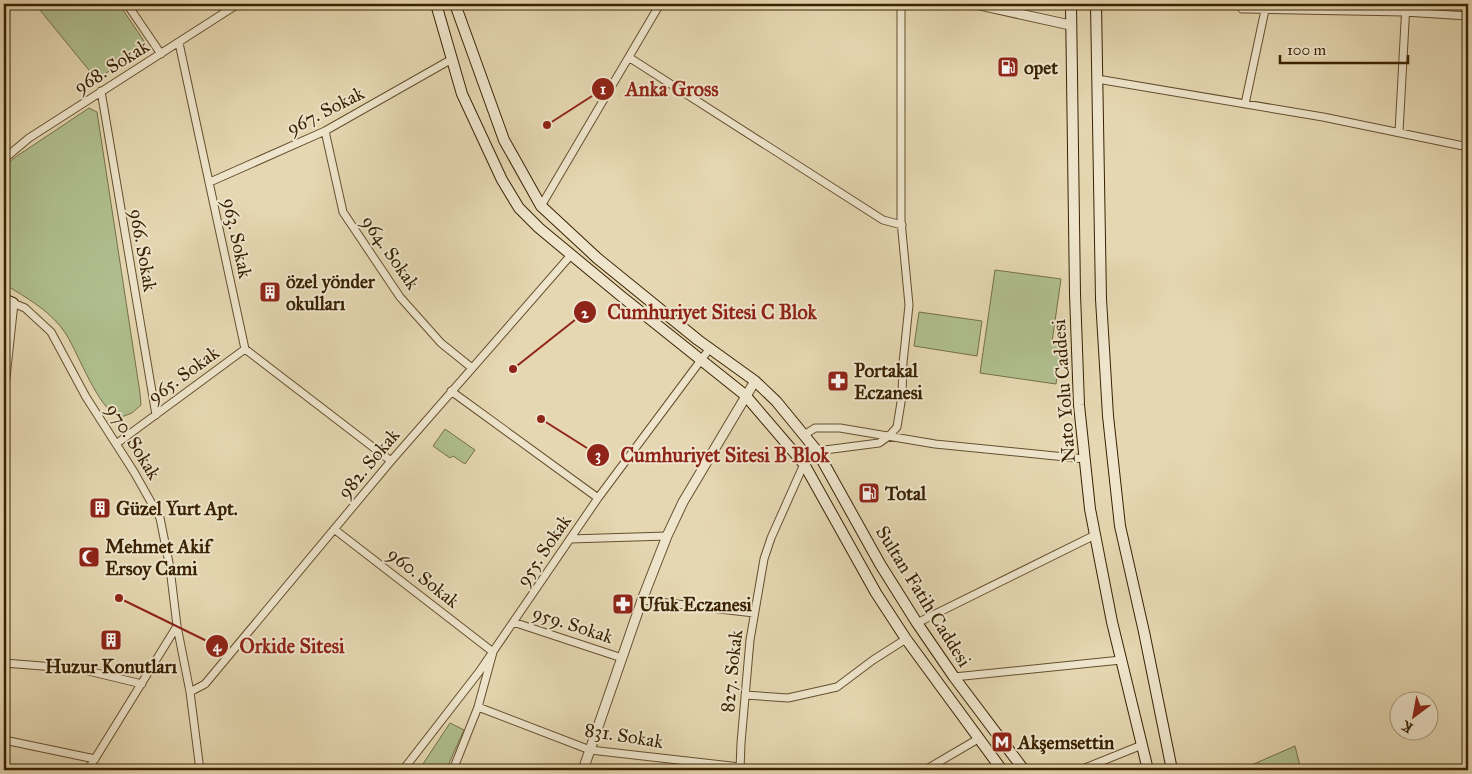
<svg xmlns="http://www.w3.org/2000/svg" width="1472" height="774" viewBox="0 0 1472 774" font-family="'IM FELL Great Primer',serif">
  <rect width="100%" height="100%" fill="#e5d7b1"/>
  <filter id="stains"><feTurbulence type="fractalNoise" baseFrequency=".004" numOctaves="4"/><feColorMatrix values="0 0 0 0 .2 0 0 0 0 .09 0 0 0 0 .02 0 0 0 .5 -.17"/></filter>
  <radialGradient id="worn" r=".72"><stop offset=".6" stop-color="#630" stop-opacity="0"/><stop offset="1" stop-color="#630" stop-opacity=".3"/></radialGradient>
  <path fill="#b0bf8f" stroke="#757048" d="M35,4H119L146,44L97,80Z
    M89,108L97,112L140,393L141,405L132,413L119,418C97,406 80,357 66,334C51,311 27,298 4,284V167L14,158Z
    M995,270L1061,279L1052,342L1061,343L1056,384L980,373Z
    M919,312L982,321L977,356L914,346Z
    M445,429L475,450L465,464L453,456L450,458L433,446Z
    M450,723L464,730L446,770H419Z
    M1295,746L1301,770H1240Z"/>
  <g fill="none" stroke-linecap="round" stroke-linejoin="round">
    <g stroke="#654f2e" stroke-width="9">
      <path id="minor" d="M127,4L161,54
        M1243,4L1242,9H1247L1404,12L1468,16
        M179,43L245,349L391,461
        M630,58L883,220L902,225
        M1097,79L1323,117L1468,147
        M101,91L156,415
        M1245,104L1265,10
        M325,131L343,212L400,297L441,343L472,368
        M1399,132L1406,4
        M4,159L29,138L238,4
        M210,182L325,131L452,59
        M541,206L660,4
        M13,303L25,308L51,332L86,397L134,472L160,518L170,568L177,626L190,692L200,770
        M451,391L598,498
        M804,435L815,428H840L935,444L1085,459
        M116,444L245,349
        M817,451L879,443L889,436L897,427L902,396L903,363L909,305L901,221V4
        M334,529L493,652L478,707L453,770
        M570,539L667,536
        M642,600L754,613
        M513,622L622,658
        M917,623L1095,535
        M4,663L80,669L142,684
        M954,677L1121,660
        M190,692L205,684L391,461L571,255
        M745,695L788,698L837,687L873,660L906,639
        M478,707L590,750L740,767
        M4,740L95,759
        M88,770L177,626
        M403,770L479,672L598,498L710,348
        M740,770L741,743L750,640L764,559L771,538L804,464
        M925,770L978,739
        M1080,770L1142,745"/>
    </g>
    <g stroke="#654f2e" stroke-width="11">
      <path id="tertiary" d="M975,4L1070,25
        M4,387L13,303
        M583,770L642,600L667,536L683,502L755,381"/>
    </g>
    <g stroke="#3a2202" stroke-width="12">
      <path id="secondary" d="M436,4L462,94L502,180L519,208L539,228L621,296L745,395L804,464L876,593L906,639L1002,770
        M455,4L504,140L541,206L597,258L698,340L755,381L776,401L817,451L880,564L917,623L954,677L1024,770
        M1071,4L1075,294L1079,405L1090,509L1112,622L1148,770
        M1096,4L1101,299L1108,416L1120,526L1144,632L1172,770
        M4,299L13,303"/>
    </g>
    <use href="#minor" stroke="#eee5cc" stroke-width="7"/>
    <use href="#tertiary" stroke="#eee5cc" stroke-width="9"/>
    <use href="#secondary" stroke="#eee5cc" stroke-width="10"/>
  </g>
  <defs>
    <g id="fuel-square" transform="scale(1.125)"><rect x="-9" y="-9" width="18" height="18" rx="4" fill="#8f2418" stroke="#eee5cc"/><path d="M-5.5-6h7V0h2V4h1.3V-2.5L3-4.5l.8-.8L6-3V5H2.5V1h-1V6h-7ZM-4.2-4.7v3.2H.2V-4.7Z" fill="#fff"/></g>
    <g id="building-square" transform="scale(1.125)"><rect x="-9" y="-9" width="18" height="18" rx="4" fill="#8f2418" stroke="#eee5cc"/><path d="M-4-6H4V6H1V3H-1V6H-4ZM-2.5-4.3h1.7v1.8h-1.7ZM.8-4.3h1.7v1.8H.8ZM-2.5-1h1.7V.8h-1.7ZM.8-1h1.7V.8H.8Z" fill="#fff"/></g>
    <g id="pharmacy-square" transform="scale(1.125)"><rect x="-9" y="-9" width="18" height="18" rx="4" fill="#8f2418" stroke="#eee5cc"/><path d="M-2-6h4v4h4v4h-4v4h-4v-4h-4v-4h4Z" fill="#fff"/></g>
    <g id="mosque-square" transform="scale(1.125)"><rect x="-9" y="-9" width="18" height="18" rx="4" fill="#8f2418" stroke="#eee5cc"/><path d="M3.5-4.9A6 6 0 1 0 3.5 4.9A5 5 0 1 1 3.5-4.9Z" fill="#fff"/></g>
    <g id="metro-square" transform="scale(1.125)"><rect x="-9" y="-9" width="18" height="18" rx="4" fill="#8f2418" stroke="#eee5cc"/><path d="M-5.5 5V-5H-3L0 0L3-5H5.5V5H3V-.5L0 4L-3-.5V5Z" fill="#fff"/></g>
  </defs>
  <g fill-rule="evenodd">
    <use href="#fuel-square" x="1008" y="67"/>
    <use href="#building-square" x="270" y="292"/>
    <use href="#pharmacy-square" x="838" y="381"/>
    <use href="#fuel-square" x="869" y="493"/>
    <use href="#building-square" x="100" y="508"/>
    <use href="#mosque-square" x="89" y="557"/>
    <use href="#pharmacy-square" x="623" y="604"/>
    <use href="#building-square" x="111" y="640"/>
    <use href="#metro-square" x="1002" y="742"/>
  </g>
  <g text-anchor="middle" stroke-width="4" stroke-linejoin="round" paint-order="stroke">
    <g font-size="19" fill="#3a2202" stroke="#eee5cc">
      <text transform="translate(111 66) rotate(-32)" y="7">968. Sokak</text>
      <text transform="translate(325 110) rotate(-27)" y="7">967. Sokak</text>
      <text transform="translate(238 238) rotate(78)" y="7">963. Sokak</text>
      <text transform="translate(144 250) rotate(80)" y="7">966. Sokak</text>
      <text transform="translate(391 252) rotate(55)" y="7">964. Sokak</text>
      <text transform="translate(183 374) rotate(-36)" y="7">965. Sokak</text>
      <text transform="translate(1063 391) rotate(-94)" y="7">Nato Yolu Caddesi</text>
      <text transform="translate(134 441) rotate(58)" y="7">970. Sokak</text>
      <text transform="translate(368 463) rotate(-50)" y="7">982. Sokak</text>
      <text transform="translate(543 550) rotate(-56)" y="7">955. Sokak</text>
      <text transform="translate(424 577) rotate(38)" y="7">960. Sokak</text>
      <text transform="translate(924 596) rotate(58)" y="7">Sultan Fatih Caddesi</text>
      <text transform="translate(573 624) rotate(18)" y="7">959. Sokak</text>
      <text transform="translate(731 671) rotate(-84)" y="7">827. Sokak</text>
      <text transform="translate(624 735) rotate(9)" y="7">831. Sokak</text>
    </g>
    <g font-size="19" font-weight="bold" fill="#3a2202" stroke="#eee5cc" text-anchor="start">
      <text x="1024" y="74">opet</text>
      <text x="286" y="288">özel yönder<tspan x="286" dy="22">okulları</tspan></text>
      <text x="854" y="377">Portakal<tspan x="854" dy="22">Eczanesi</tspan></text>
      <text x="885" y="500">Total</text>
      <text x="116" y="515">Güzel Yurt Apt.</text>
      <text x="105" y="553">Mehmet Akif<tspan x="105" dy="22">Ersoy Cami</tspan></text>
      <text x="639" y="611">Ufuk Eczanesi</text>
      <text x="111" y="673" text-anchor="middle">Huzur Konutları</text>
      <text x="1018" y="749">Akşemsettin</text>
    </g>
  </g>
  <path fill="none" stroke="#8f2418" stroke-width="2" d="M547 125L603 89M513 369L585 312M541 419L598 455M119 598L217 646"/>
  <g fill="#8f2418" stroke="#eee5cc" stroke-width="2">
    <circle cx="547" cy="125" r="5"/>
    <circle cx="513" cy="369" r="5"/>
    <circle cx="541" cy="419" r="5"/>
    <circle cx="119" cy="598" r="5"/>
    <circle cx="603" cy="89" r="12"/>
    <circle cx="585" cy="312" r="12"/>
    <circle cx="598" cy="455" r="12"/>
    <circle cx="217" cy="646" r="12"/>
  </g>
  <g font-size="15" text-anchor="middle" font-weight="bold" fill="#fff">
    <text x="603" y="94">1</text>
    <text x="585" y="318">2</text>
    <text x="598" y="460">3</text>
    <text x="217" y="651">4</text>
  </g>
  <g font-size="20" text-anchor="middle" font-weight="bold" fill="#8f2418" stroke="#eee5cc" stroke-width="4" stroke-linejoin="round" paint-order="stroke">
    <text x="672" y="96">Anka Gross</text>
    <text x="712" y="319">Cumhuriyet Sitesi C Blok</text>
    <text x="725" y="462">Cumhuriyet Sitesi B Blok</text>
    <text x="292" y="653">Orkide Sitesi</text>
  </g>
  <rect width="1472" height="774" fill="none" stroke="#e5d7b1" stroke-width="20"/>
  <rect x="5" y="5" width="1462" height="764" fill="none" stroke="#3a2202" stroke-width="2.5"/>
  <rect x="10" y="10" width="1452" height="754" fill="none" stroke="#3a2202"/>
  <g transform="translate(1414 716) rotate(212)"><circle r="24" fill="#eee5cc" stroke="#a6977b"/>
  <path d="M0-4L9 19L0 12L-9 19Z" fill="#8f2418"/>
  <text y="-8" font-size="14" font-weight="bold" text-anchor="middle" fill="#3a2202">K</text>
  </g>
  <path d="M1280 55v8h128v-8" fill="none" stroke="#3a2202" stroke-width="2.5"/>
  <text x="1287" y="55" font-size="15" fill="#3a2202" stroke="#eee5cc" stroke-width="4" paint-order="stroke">100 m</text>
  <rect width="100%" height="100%" filter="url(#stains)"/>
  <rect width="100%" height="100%" fill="url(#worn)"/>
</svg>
